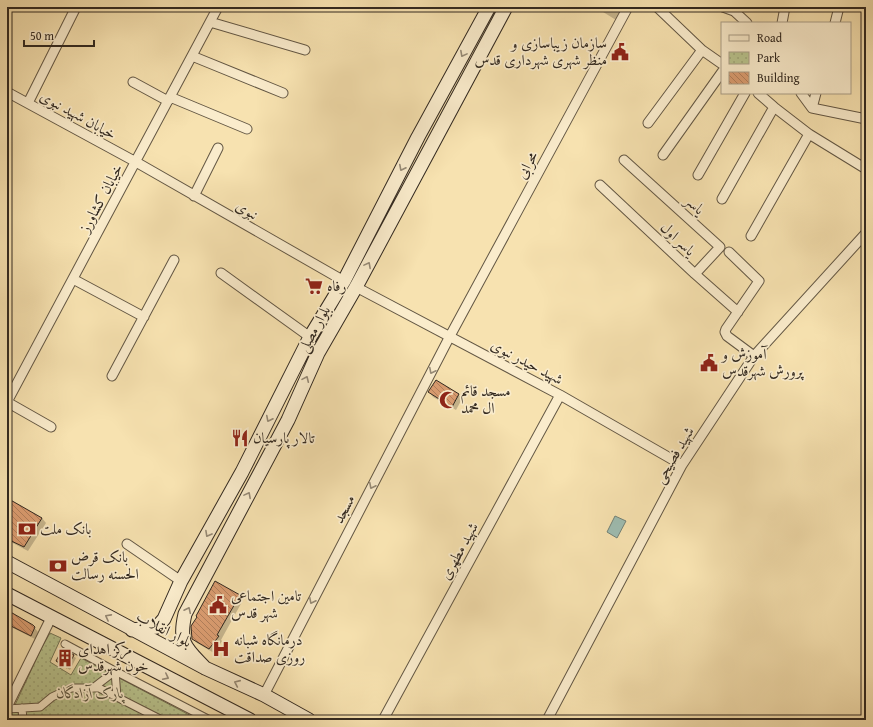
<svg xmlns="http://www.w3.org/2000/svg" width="873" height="727" viewBox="0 0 873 727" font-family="'Gentium Book Plus',Amiri,serif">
  <defs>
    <pattern id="park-dots" width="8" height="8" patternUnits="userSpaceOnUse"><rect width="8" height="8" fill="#b9c48e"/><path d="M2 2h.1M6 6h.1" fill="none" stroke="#a0a87a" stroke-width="1.8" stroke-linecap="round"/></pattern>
    <pattern id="building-back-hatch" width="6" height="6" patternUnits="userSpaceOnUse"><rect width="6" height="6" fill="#db9d71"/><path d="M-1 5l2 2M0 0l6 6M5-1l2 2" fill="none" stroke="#b2805c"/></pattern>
  </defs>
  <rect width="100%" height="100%" fill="#f7e2b0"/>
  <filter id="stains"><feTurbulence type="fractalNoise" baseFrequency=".005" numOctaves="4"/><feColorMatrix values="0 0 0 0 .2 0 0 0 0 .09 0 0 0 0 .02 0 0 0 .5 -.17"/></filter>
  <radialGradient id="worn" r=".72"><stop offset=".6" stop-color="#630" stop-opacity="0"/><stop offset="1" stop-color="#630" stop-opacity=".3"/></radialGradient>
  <path fill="url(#park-dots)" stroke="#767657" d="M50,633L61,638L50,662L71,675L81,658L199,720H8L41,649Z"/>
  <path fill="#9ebdb2" stroke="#738278" d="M615,516L626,521L617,538L607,532Z"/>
  <path fill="#0003" d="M595,7H624L616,20Z
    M429,392L458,394L462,399L456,410L433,397Z
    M7,499L42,518L46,523L28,551L7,540Z
    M239,596L243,600L221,640L222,641L214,653L197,643L193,639Z
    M7,611L33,626L38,632L35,639L7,625Z
    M63,650L76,658L70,670L59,663Z"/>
  <path fill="url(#building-back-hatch)" stroke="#322920" d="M436,380L459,394L452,407L428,392Z
    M7,498L42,518L24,547L7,539Z
    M215,581L240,595L217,635L219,636L209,649L192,639L191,626L197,617L196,616Z
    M7,610L33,625L35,627L31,636L7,624Z
    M63,648L74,655L67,668L56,661Z"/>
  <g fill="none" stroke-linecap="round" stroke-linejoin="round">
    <g stroke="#635744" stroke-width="9">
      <path id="pedestrian" d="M65,644L115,671L210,720
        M115,671L117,697
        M93,688L115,671
        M22,708L23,720
        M7,709L40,707L52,697L71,688H99L162,720"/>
    </g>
    <g stroke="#635744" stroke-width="11">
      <path id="minor" d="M657,7L702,50L722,64
        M723,7L734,11L747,23
        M210,22L305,50
        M782,23L785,7
        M835,23L839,7
        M192,56L283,93
        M133,82L168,101
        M7,92L136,162L344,281
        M758,93L774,107L809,134L866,169
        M801,93L812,108L866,119
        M170,97L247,129
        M28,103L76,7
        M812,108L816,93
        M648,123L702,50
        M663,155L722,72
        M624,160L720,247L695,274
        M698,175L745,93
        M600,185L695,274L738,312
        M194,196L218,148
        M722,199L774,107
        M751,236L809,134
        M729,252L759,281L726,329L725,332L727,336L754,356
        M221,273L310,337
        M73,279L144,317
        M356,287L560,395L682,465
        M112,376L174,260
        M51,427L7,402L218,7
        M127,544L181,581
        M264,695L450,336L628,7
        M7,707L51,618
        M383,720L560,395
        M547,720L682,465L754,356L866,233"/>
    </g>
    <g stroke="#322920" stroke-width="15">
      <path id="secondary" d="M7,562L205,668L264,695L309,720
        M7,594L250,720
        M132,630L157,627L164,619L181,581L242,472L310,337L344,281L418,137L489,7
        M205,668C186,648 178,644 185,614L288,420L318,353L356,287L506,7"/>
    </g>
    <use href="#pedestrian" stroke="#faeccc" stroke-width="7"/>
    <use href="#minor" stroke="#faeccc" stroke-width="9"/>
    <use href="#secondary" stroke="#faeccc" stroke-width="13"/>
  </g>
  <defs><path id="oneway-chevron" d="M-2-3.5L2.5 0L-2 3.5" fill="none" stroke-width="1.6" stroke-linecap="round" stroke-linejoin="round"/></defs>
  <g stroke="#968a76">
    <use href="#oneway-chevron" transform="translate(463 54) rotate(118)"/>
    <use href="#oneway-chevron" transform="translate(402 168) rotate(117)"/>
    <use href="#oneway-chevron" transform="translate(368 265) rotate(-62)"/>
    <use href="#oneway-chevron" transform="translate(432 371) rotate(117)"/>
    <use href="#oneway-chevron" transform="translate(306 379) rotate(-66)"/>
    <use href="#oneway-chevron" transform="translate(269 419) rotate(117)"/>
    <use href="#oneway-chevron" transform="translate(372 486) rotate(117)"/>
    <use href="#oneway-chevron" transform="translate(248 495) rotate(-62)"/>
    <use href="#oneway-chevron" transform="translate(208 534) rotate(119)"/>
    <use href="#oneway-chevron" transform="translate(312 601) rotate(117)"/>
    <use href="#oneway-chevron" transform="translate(188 610) rotate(-64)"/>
    <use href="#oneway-chevron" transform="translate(108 617) rotate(-152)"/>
    <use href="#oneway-chevron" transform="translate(166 677) rotate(27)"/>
    <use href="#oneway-chevron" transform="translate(237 683) rotate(-156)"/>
  </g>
  <defs>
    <g id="civic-bare" transform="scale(1.38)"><path d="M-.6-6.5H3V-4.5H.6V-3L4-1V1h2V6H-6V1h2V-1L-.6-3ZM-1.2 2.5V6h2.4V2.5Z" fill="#8f2418" stroke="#faeccc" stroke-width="2.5" paint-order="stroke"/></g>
    <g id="supermarket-bare" transform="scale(1.38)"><path d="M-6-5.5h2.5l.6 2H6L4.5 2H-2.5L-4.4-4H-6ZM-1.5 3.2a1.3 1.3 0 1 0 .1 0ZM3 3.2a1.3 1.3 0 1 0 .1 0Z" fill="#8f2418" stroke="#faeccc" stroke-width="2.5" paint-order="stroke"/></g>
    <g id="mosque-bare" transform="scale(1.38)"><path d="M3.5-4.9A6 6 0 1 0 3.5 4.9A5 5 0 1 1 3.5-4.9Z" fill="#8f2418" stroke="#faeccc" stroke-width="2.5" paint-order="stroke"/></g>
    <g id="restaurant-bare" transform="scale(1.38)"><path d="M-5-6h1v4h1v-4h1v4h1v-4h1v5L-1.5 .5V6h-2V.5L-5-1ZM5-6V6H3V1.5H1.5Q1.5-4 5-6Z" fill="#8f2418" stroke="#faeccc" stroke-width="2.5" paint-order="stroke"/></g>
    <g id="bank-bare" transform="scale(1.38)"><path d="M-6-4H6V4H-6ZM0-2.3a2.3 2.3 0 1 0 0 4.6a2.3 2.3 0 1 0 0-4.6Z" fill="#8f2418" stroke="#faeccc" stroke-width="2.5" paint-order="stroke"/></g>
    <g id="hospital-bare" transform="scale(1.38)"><path d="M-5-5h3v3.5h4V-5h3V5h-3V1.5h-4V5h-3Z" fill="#8f2418" stroke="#faeccc" stroke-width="2.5" paint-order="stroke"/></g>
    <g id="building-bare" transform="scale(1.38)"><path d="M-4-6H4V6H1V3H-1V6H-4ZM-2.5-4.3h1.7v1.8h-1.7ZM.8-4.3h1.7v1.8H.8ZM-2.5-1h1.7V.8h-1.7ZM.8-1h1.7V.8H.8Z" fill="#8f2418" stroke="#faeccc" stroke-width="2.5" paint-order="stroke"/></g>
  </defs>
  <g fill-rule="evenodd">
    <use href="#civic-bare" x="620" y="52"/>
    <use href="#supermarket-bare" x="314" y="286"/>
    <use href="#civic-bare" x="709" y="363"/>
    <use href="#mosque-bare" x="448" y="400"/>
    <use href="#restaurant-bare" x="240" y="438"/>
    <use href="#bank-bare" x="27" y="529"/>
    <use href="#bank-bare" x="58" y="566"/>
    <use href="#civic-bare" x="218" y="605"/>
    <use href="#hospital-bare" x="221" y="649"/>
    <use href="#building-bare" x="65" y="658"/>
  </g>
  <g text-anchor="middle" stroke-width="3.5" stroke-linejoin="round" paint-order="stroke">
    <g font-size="15" fill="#322920" stroke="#faeccc" text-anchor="start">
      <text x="607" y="48" text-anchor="end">سازمان زیباسازی و<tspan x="607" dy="17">منظر شهری شهرداری قدس</tspan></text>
      <text x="327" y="291">رفاه</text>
      <text x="722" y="359">آموزش و<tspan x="722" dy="17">پرورش شهرقدس</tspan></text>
      <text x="461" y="396">مسجد قائم<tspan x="461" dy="17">ال محمد</tspan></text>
      <text x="253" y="443">تالار پارسیان</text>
      <text x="40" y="534">بانک ملت</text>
      <text x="71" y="562">بانک قرض<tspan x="71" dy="17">الحسنه رسالت</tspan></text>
      <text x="231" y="601">تامین اجتماعی<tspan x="231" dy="17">شهر قدس</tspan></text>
      <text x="234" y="645">درمانگاه شبانه<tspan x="234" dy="17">روزی صداقت</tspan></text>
      <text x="78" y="654">مرکز اهدای<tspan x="78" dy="17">خون شهرقدس</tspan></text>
    </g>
    <g font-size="15" fill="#322920" stroke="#faeccc">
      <text transform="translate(78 115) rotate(29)" y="5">خیابان شهید نبوی</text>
      <text transform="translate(527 165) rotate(-61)" y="5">محرابی</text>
      <text transform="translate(101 198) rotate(-62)" y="5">خیابان کشاورز</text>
      <text transform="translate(695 205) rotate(42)" y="5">یاسر</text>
      <text transform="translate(247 210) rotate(30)" y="5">نبوی</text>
      <text transform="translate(678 239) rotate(43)" y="5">یاسر اول</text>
      <text transform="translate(314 329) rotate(-61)" y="5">بلوار مصلی</text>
      <text transform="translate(527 362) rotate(28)" y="5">شهید حیدر نبوی</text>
      <text transform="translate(674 455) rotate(-59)" y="5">شهید فصیحی</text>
      <text transform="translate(344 509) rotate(-63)" y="5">مسجد</text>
      <text transform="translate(459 551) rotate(-61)" y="5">شهید مطهری</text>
      <text transform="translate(164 629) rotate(28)" y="5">بلوار انقلاب</text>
    </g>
    <g font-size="15" font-style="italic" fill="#54503c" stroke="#faeccc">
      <text x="90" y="698">پارک آزادگان</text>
    </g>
  </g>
  <rect width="873" height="727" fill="none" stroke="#f7e2b0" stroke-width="24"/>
  <rect x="8" y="8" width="857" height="711" fill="none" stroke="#322920" stroke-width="2"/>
  <rect x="12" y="12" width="849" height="703" fill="none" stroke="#322920"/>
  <rect x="721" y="22" width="130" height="72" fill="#faeccc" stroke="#aa9e87"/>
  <rect x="729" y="35" width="20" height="6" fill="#faeccc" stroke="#aa9e87"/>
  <text x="757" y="42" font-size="12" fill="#322920">Road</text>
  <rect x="729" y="52" width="20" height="12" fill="url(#park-dots)" stroke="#aa9e87"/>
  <text x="757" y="62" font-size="12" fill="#322920">Park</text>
  <rect x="729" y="72" width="20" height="12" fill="url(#building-back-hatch)" stroke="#aa9e87"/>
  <text x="757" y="82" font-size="12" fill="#322920">Building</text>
  <path d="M24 40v6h70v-6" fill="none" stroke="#322920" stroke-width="2"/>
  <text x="30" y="40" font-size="12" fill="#322920" stroke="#faeccc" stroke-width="3" paint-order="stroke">50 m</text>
  <rect width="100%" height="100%" filter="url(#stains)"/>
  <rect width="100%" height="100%" fill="url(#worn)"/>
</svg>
